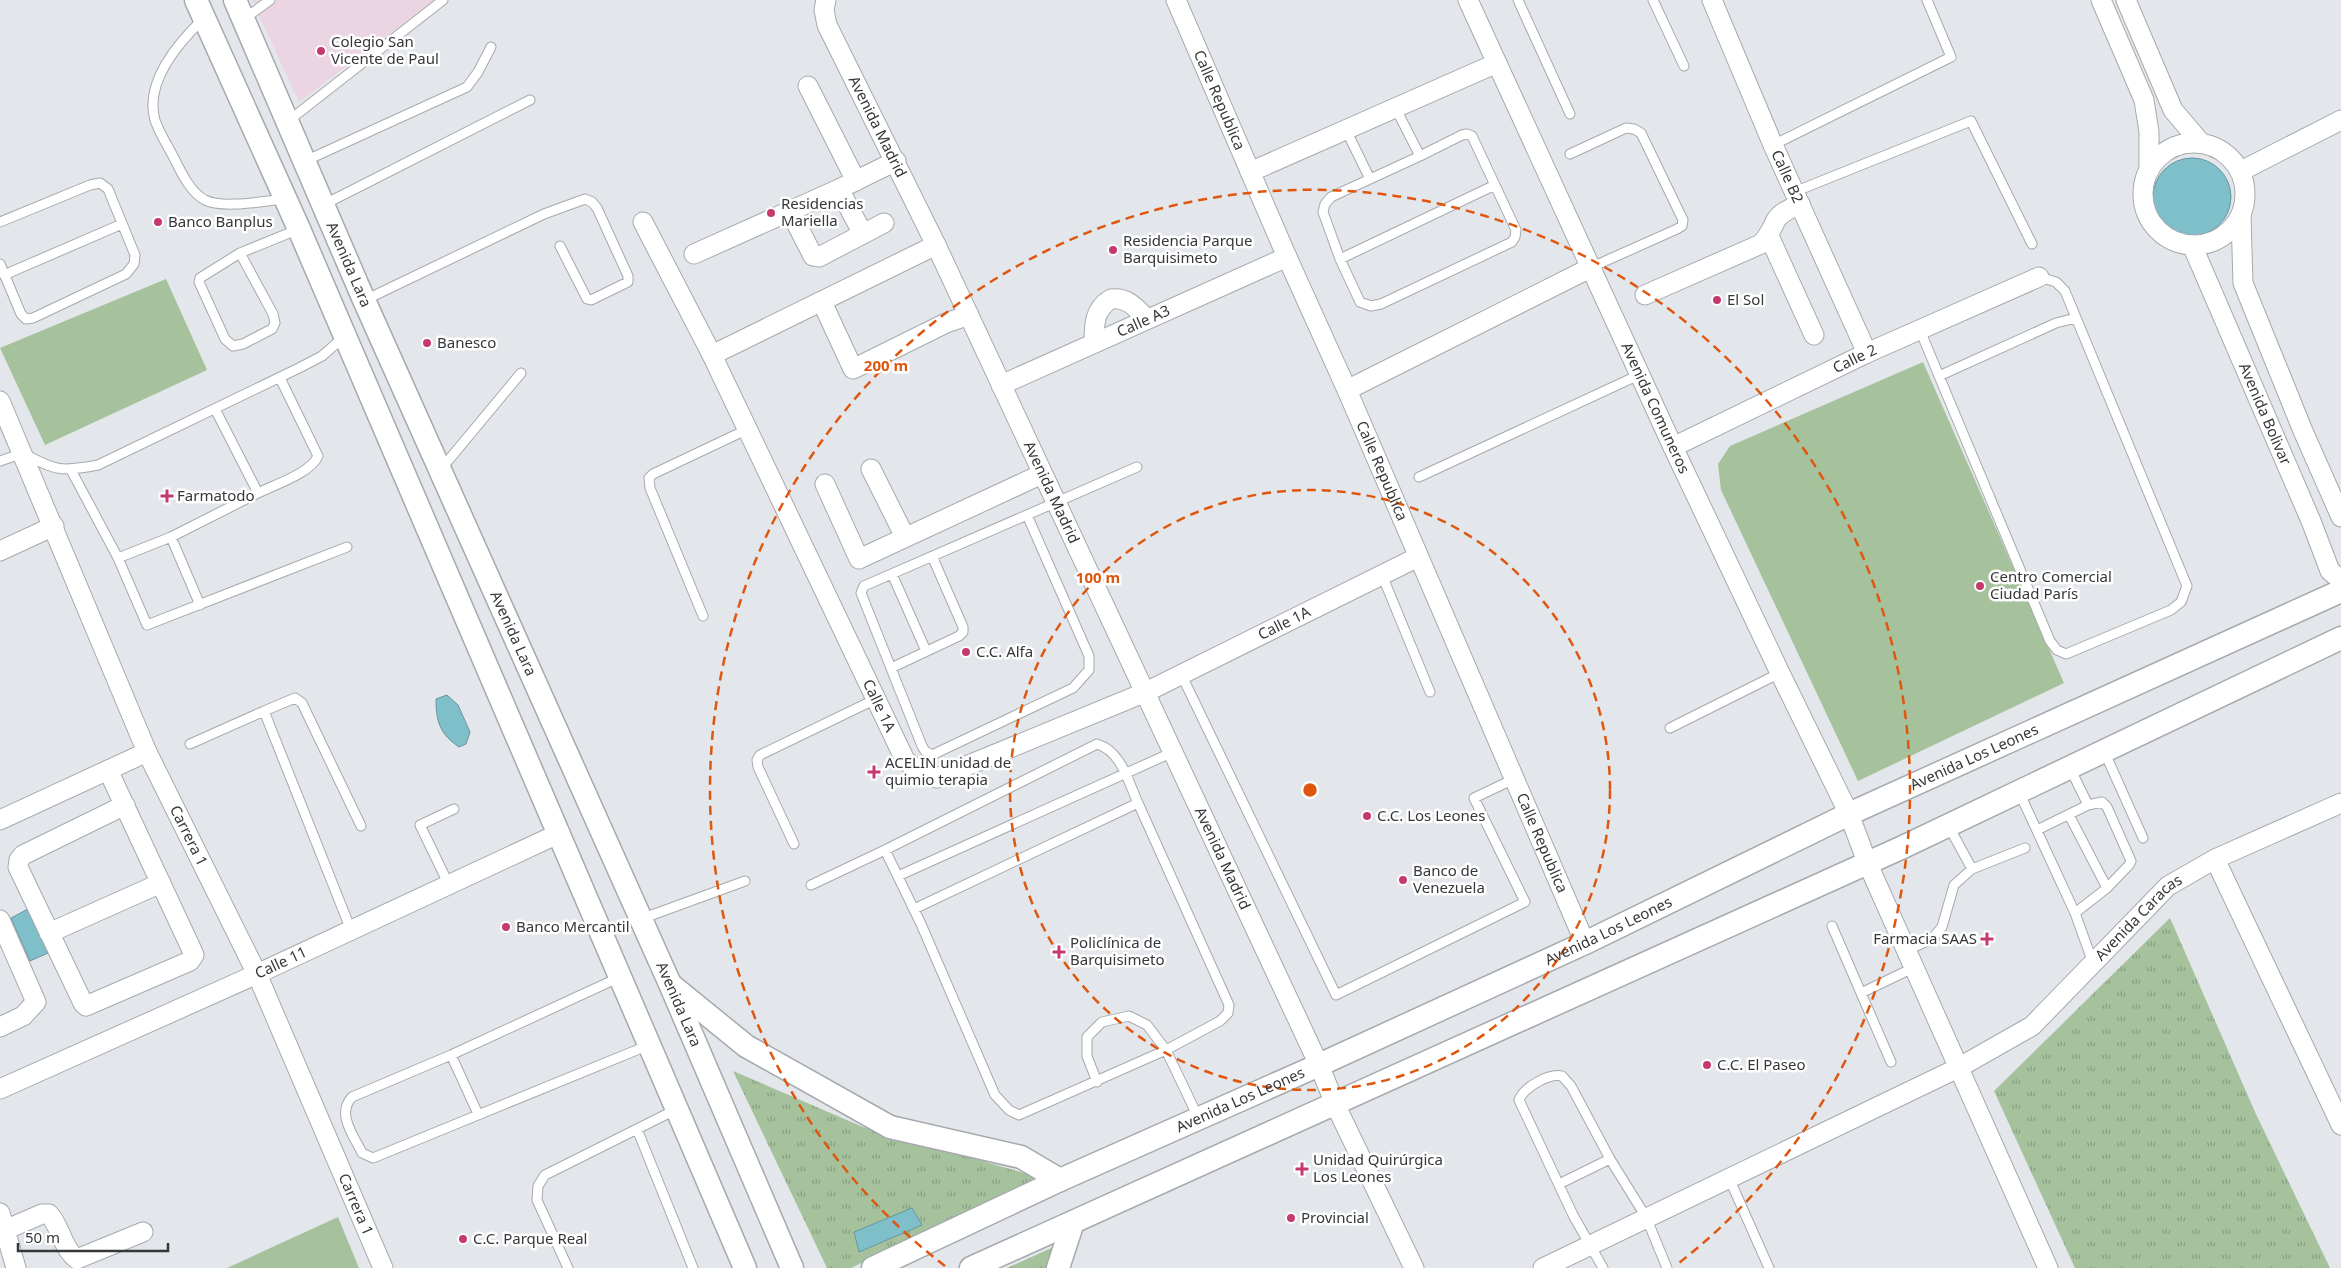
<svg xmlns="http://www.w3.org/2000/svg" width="2341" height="1268" viewBox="0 0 2341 1268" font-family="'Noto Sans',sans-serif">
  <defs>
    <pattern id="park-tufts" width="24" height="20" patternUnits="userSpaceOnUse" patternTransform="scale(1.25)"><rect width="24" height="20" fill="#a6c29d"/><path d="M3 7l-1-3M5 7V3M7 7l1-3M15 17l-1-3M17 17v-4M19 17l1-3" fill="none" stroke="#889e81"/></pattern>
  </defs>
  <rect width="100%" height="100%" fill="#e3e6ea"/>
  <path fill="#ebd5e3" d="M252,0H434L299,102Z"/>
  <path fill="#a6c29d" d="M166,279L207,370L45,445L0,348Z
    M1923,362L2064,683L1858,781L1721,490L1718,464L1730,446Z
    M338,1217L359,1268H227Z"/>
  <path fill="url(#park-tufts)" d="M2170,918L2255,1112L2330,1268H2075L1994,1091Z
    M733,1071L863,1127L1038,1177L851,1268H827Z
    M1058,1245L1047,1268H1007Z"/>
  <path fill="#7ebfca" stroke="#68969e" d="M2153 197a39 39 0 1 1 78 0a39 39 0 1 1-78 0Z
    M447,695L458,705L470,732L466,744L459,747C440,734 436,722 436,699Z
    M28,909L48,953L30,961L11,918Z
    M912,1208L922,1225L859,1252L854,1232Z"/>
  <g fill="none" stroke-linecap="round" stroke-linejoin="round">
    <g stroke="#a6a9ad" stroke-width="11">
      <path id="service" d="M1518,0L1570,114
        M1653,0L1684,66
        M204,18C179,42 144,82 155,120C159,133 168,146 174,158C181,172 190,192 205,200C223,209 264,201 284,199
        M244,19L270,0
        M1395,107L1420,156L1462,135L1467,134L1472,136L1516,230L1515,237L1512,242L1381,304L1371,306L1360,302L1340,259L1323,212L1325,204L1331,197L1420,156
        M287,122L443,0
        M1346,130L1370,179
        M1773,145L1951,57L1927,0
        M1570,154L1626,128L1634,129L1641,133L1683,220L1682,226L1677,229L1592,267
        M305,161L467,87L478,72L491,47
        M1794,192L1971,121L2032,244
        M323,205L530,100
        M0,222L90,185L100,183L108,189L135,255L134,264L126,274L33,318L26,319L21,314L0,264
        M240,253L273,314L275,323L272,329L243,344L233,346L225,339L199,282L200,278L240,253L299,229
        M1340,259L1495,185
        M4,275L122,224
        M365,300L544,214L585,199L592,202L597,208L628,276V282L591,300L587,299L560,246
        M1920,330L1939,376L2056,323L2076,318
        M1939,376L2050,641L2057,650L2066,654L2171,610L2181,602L2187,586L2065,291L2056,282L2039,277
        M215,409L258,493C274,485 311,473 318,456L280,378
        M0,461L23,453C55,471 62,472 98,465L299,368L322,356L345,336
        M442,468L521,373
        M71,470L118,558L171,537L258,493
        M1419,477L1641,374
        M1027,515L1089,656V670L1073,688L932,755L925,751L922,746L861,593L864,586L1137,467
        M171,537L200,605
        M118,558L147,625L347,547
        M892,574L926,651
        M1382,575L1430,692
        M703,616L650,488L649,478L653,474L748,429
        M891,668L959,636L963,632V627L932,556
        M1181,674L1336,995L1525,902L1474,798L1514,779
        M1670,728L1780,673
        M190,744L264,711
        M2104,751L2143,838
        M2019,792L2075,913L2107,888L2129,865L2131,861L2107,807L2102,802L2088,805L2070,768
        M2069,815L2107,888
        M1948,825L1972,869
        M2037,830L2088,805
        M794,844L758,767L757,760L760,755L876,699
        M898,876L1173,752
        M449,885L420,825L454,809
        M811,885L885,850
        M914,909L1138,803C1128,781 1121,751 1097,744L885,850L921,924L995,1095L1009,1110L1019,1115L1166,1050L1220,1021L1228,1013L1229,1005L1138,803
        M2075,913L2093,963
        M641,919L745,881
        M1832,926L1861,993L1915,967
        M351,930L264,711L295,698L302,703L361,826
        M1908,950L1932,939L1942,927L1954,885L1972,869L2025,848
        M620,977L451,1055L352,1097C336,1114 354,1136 362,1153L373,1158L649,1045
        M1861,993L1891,1062
        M451,1055L478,1114
        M1097,1082L1087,1056V1037L1102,1022L1129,1016L1147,1025L1166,1050L1198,1117
        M637,1129L693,1268
        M1729,1178L1769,1268
        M1559,1184L1610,1159
        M568,1268L537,1200L538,1186L545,1175L677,1109
        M1603,1268L1573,1215L1519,1100C1524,1087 1549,1073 1562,1076L1571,1086L1610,1159L1646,1217L1667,1268"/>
    </g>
    <g stroke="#a6a9ad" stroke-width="21">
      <g id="minor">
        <path id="s1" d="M826,0L824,10L827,25L936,245L1319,1065L1335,1104L1414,1268"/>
        <path id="s2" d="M1176,0L1287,257L1347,390L1585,943"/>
        <path id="s3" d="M1468,0L1673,447L1780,673L1849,814L1867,862L2048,1268"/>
        <path id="s4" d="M1712,0L1773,145L1867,353"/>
        <path d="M2101,0L2144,100L2149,132V169"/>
        <path d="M2126,0L2173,110L2201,143"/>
        <path d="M808,86L856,181"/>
        <circle cx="2194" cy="194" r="51"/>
        <path d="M2241,171L2341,120"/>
        <path d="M1250,172L1497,63"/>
        <path d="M839,189L863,234"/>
        <path d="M790,211L813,256L819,257L884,223"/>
        <path d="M2241,215L2243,283L2303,431L2341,517"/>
        <path d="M643,222L712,355"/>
        <path d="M1769,236L1814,335"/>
        <path id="s5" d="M936,245L712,355L905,760L919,772L937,778L1146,692L1418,557"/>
        <path id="s6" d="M2192,245L2311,521L2330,571L2341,580"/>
        <path d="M694,254L839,189L896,161"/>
        <path d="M1645,295L1761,244C1769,236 1771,230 1776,220C1781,212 1792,208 1800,204"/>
        <path d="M822,302L853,369L946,323L969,315"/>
        <path d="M1094,343C1094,325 1094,309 1111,299C1128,297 1136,308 1147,319"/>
        <path id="s7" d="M1001,385L1287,257"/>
        <path d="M1347,390L1592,267"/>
        <path id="s8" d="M0,401L147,752L257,974L383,1268"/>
        <path id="s9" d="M1673,447L1867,353L2039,277"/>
        <path d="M871,469L905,537"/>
        <path d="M825,484L859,559L1042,474"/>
        <path d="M0,551L54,526"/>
        <path d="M108,770L190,946L194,955L190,961L86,1006L83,1003L18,867L19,860L23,855L125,805"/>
        <path d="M0,820L147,752"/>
        <path d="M2215,859L2341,1125"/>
        <path d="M0,920L36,1002L23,1016L0,1027"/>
        <path d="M49,933L161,883"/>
        <path id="s10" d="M0,1089L257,974L560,833"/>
        <path d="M0,1213L16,1268"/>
        <path d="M5,1230L42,1214H49C61,1227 62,1248 77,1259L143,1232"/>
        <path id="s11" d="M1543,1268L1958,1068L2032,1026L2168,886L2215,859L2341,803"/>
      </g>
    </g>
    <g stroke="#a6a9ad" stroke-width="25">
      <g id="tertiary">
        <path d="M196,0L299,229L745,1268"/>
        <path id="s12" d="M235,0L364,300L670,984L792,1268"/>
        <path d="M671,985L746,1046L890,1127L1021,1157L1060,1180"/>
        <path id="s13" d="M873,1268L1060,1180L1319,1065L1585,943L1849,814L2341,591"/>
        <path d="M971,1268L1903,847L2341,638"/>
        <path d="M1058,1268L1073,1222"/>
      </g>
    </g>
    <use href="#service" stroke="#fff" stroke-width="9"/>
    <use href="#minor" stroke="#fff" stroke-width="19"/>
    <use href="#tertiary" stroke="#fff" stroke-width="22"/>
  </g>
  <g fill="none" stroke="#df570e" stroke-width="2.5" stroke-dasharray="9 6">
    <circle cx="1310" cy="790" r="300"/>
    <path d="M945 1266A600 600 0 1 1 1675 1266"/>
  </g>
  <g fill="#c5396c" stroke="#fff" stroke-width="2">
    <circle cx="321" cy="51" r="5"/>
    <circle cx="771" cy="213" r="5"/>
    <circle cx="158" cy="222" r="5"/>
    <circle cx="1113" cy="250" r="5"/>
    <circle cx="1717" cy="300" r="5"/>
    <circle cx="427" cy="343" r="5"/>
    <path d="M164.5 488.5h5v5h5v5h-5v5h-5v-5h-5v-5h5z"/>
    <circle cx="1980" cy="586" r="5"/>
    <circle cx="966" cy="652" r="5"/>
    <path d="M871.5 764.5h5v5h5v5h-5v5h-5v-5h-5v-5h5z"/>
    <circle cx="1367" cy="816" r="5"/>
    <circle cx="1403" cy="880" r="5"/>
    <circle cx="506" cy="927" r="5"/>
    <path d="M1984.5 931.5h5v5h5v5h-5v5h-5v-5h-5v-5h5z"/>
    <path d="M1056.5 944.5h5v5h5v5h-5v5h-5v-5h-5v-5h5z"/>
    <circle cx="1707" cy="1065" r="5"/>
    <path d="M1299.5 1161.5h5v5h5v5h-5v5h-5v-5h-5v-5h5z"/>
    <circle cx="1291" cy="1218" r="5"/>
    <circle cx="463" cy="1239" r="5"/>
  </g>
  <g text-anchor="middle" stroke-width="5" stroke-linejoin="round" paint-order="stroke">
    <g font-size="15" fill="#363739" stroke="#fff" text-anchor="start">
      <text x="331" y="47">Colegio San<tspan x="331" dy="17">Vicente de Paul</tspan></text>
      <text x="781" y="209">Residencias<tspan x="781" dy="17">Mariella</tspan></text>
      <text x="168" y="227">Banco Banplus</text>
      <text x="1123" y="246">Residencia Parque<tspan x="1123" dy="17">Barquisimeto</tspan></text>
      <text x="1727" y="305">El Sol</text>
      <text x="437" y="348">Banesco</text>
      <text x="177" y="501">Farmatodo</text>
      <text x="1990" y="582">Centro Comercial<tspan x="1990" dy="17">Ciudad París</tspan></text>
      <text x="976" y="657">C.C. Alfa</text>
      <text x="885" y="768">ACELIN unidad de<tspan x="885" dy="17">quimio terapia</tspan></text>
      <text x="1377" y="821">C.C. Los Leones</text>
      <text x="1413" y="876">Banco de<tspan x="1413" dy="17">Venezuela</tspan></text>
      <text x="516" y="932">Banco Mercantil</text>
      <text x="1977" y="944" text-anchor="end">Farmacia SAAS</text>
      <text x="1070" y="948">Policlínica de<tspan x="1070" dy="17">Barquisimeto</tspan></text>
      <text x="1717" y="1070">C.C. El Paseo</text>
      <text x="1313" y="1165">Unidad Quirúrgica<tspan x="1313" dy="17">Los Leones</tspan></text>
      <text x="1301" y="1223">Provincial</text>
      <text x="473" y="1244">C.C. Parque Real</text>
    </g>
    <g font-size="15" fill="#363739" stroke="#fff">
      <text dy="5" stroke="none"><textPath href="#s2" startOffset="109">Calle Republica</textPath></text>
      <text dy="5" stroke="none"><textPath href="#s1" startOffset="139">Avenida Madrid</textPath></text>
      <text dy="5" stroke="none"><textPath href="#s4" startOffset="192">Calle B2</textPath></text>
      <text dy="5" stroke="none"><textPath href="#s12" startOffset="288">Avenida Lara</textPath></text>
      <text dy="5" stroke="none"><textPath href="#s7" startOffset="156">Calle A3</textPath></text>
      <text dy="5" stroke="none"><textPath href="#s9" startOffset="202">Calle 2</textPath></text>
      <text dy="5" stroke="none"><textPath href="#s3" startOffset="449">Avenida Comuneros</textPath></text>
      <text dy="5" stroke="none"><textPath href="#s6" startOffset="184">Avenida Bolivar</textPath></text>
      <text dy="5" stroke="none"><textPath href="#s2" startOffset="514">Calle Republica</textPath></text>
      <text dy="5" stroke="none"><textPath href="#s1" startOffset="544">Avenida Madrid</textPath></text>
      <text dy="5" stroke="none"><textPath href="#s5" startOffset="1116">Calle 1A</textPath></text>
      <text dy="5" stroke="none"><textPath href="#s12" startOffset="692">Avenida Lara</textPath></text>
      <text dy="5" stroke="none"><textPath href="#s5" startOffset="638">Calle 1A</textPath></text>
      <text dy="5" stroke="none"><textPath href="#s13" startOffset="1214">Avenida Los Leones</textPath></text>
      <text dy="5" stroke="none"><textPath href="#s8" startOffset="474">Carrera 1</textPath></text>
      <text dy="5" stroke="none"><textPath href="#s2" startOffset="919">Calle Republica</textPath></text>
      <text dy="5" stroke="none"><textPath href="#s1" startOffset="948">Avenida Madrid</textPath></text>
      <text dy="5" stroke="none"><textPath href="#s11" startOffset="698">Avenida Caracas</textPath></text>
      <text dy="5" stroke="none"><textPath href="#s13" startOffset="809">Avenida Los Leones</textPath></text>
      <text dy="5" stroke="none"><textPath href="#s10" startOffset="308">Calle 11</textPath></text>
      <text dy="5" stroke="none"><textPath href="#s12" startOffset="1098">Avenida Lara</textPath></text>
      <text dy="5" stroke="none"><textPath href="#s13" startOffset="404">Avenida Los Leones</textPath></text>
      <text dy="5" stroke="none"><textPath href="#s8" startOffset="879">Carrera 1</textPath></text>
    </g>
  </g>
  <circle cx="1310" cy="790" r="8" fill="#df570e" stroke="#fff" stroke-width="2.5"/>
  <g font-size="15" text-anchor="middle" font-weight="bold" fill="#df570e" stroke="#fff" stroke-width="5" stroke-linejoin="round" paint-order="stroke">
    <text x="886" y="371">200 m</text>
    <text x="1098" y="583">100 m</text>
  </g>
  <path d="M18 1243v8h150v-8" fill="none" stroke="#363739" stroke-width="2.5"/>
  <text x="25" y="1243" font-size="15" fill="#363739" stroke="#ffffff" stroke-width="4" paint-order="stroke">50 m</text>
</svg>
